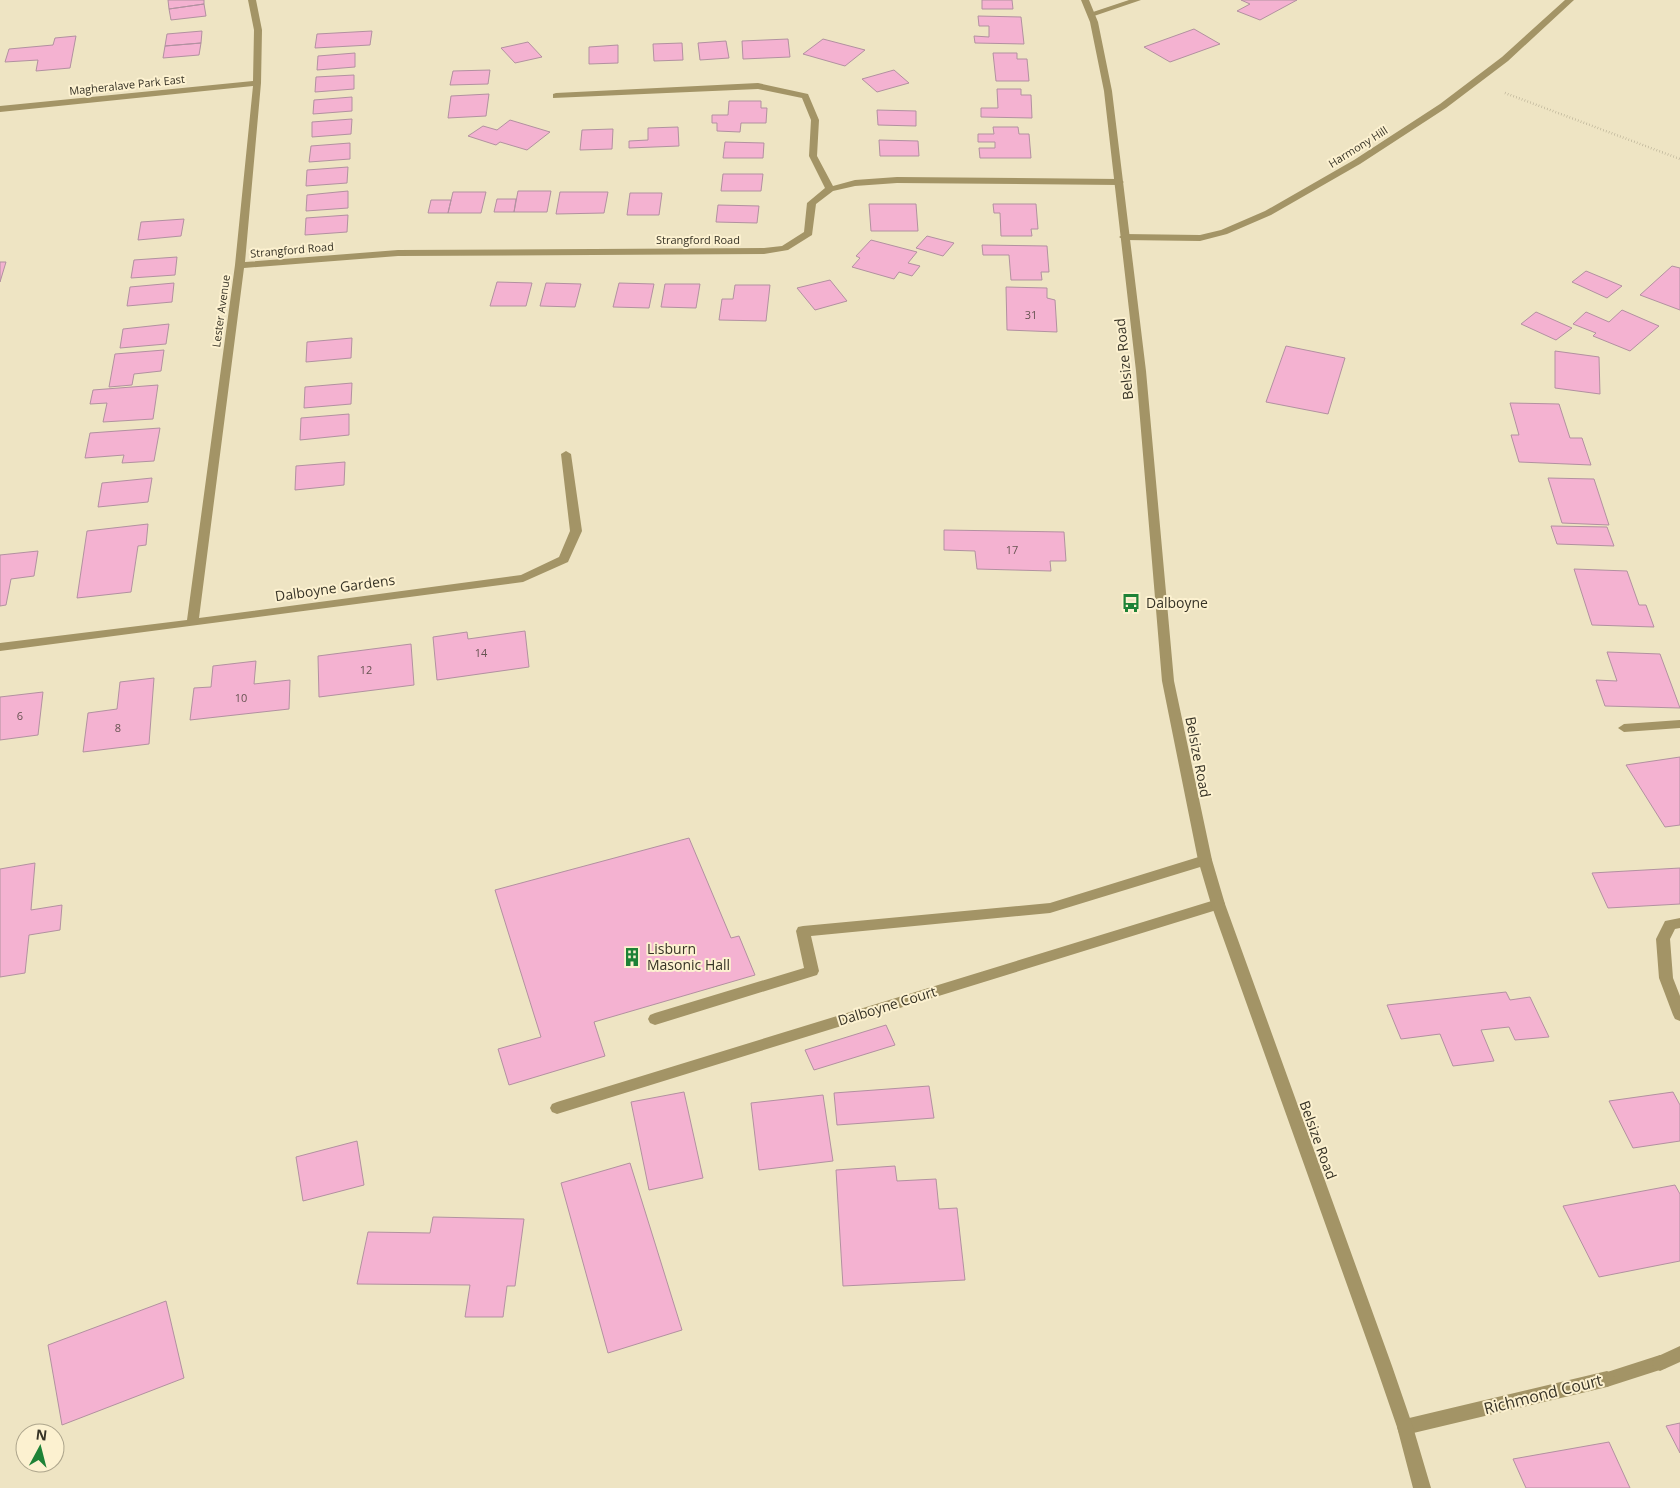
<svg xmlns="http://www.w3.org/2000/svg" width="1680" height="1488" viewBox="0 0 1680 1488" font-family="'Open Sans',sans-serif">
  <rect width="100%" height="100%" fill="#eee4c3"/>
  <path fill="#f4b2d1" stroke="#b291a0" d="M168,0H204V4L169,9Z
    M982,0H1012L1013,9H982Z
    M1241,0H1297L1260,20L1237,11L1250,4Z
    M204,4L206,16L171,20L169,9Z
    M978,16L1021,17L1024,44L975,43L974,36L989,37V26H979Z
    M1194,29L1220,44L1170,62L1144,47Z
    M202,31L201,43L165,46L167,34Z
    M372,31L370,45L315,48L317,34Z
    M76,36L70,68L36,71L38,60L5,62L9,49L53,45L55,38Z
    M788,39L790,57L743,59L742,41Z
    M823,39L865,50L845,66L803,54Z
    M726,41L729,58L700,60L698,43Z
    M528,42L542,57L515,63L501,48Z
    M201,43L199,55L163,58L165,46Z
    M682,43L683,60L654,61L653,44Z
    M618,45V63L589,64V47Z
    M355,53V67L317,70L318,56Z
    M993,53H1017V59H1027L1029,81H996Z
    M490,70L488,84L450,85L453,71Z
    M894,70L909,83L877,92L862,79Z
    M354,75V89L315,92L316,77Z
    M997,89H1021V95H1031L1032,118L981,117V108H998Z
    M489,94L486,116L448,118L451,96Z
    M352,97V111L313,114L314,100Z
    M729,101H761V108H767L766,123H741L740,132L717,131V123H712V115H728Z
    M877,110L916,111V126L878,125Z
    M352,119L351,134L312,137V122Z
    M510,120L550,132L527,150L500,142L496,145L468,136L483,126L497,130Z
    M678,127L679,146L629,148V141L648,140V128Z
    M993,127H1018L1019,134H1029L1031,158H980L979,148H995V142H978V134H994Z
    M613,129L612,149L580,150L582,130Z
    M879,140L918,141L919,156H880Z
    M725,142L764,143L763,158H723Z
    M350,143V159L309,162L311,146Z
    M348,167L347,183L306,186L307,170Z
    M723,174H763L761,191H721Z
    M348,191V208L306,211L307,195Z
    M518,191H551L547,212H514Z
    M453,192H486L481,213H448Z
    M560,192H608L604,213L556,214Z
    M630,193H662L659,215H627Z
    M497,199H516L514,212H494Z
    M431,200H451L448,213H428Z
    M869,204H916L918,231H871Z
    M993,204H1036L1038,229H1031L1032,236H1001L1000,213H994Z
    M718,205L759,206L757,223L716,222Z
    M348,215L347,232L305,235L306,218Z
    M184,219L181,236L138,240L141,222Z
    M927,236L954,243L943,256L916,248Z
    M871,240L917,252L908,263L920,266L912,276L899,272L894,279L852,267L860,258L856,256Z
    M982,245L1047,246L1049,272H1041L1042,280H1011L1009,255H983Z
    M177,257L175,275L131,278L134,260Z
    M0,262H6L0,282Z
    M1672,266L1680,268V310L1640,295Z
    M1586,271L1622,286L1607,298L1572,282Z
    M830,280L847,301L815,310L797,288Z
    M497,282L532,283L526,306H490Z
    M174,283L172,302L127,306L130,287Z
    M546,283L581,284L575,307L540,306Z
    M619,283L654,284L649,308L613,307Z
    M665,284H700L696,308L661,307Z
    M735,285H770L766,321L719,320L722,299H733Z
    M1006,287L1047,288V298L1055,300L1057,332L1007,330Z
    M1622,310L1659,326L1630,351L1593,336L1596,333L1573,324L1586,312L1609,322Z
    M1536,312L1572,328L1556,340L1521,324Z
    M169,324L166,344L120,348L123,329Z
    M352,338L351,358L306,362L307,342Z
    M1286,346L1345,358L1328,414L1266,402Z
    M164,350L161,371L134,374L132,385L109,387L115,354Z
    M1555,351L1599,357L1600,394L1555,388Z
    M352,383L351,404L304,408L305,387Z
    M158,385L153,419L103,422L107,403L90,404L93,390Z
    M1510,403L1559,404L1570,438H1582L1591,465L1519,462L1511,435H1519Z
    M349,414V435L300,440L301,418Z
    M160,428L154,461L122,463L124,455L85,458L90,433Z
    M345,462L344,485L295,490L296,466Z
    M152,478L148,502L98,507L102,483Z
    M1548,478L1594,479L1609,525L1562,523Z
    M148,524L146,545L138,546L131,592L77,598L87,531Z
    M1551,526L1607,527L1614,546L1557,544Z
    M944,530L1064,532L1066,561H1050L1051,571L977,569L975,551L944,550Z
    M38,551L34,576L11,579L6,605L0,606V555Z
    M1574,569L1627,571L1639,605H1646L1654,627L1592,625Z
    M525,631L529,667L437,680L433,637L467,632L468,639Z
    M411,644L414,685L319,697L318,656Z
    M1607,652L1660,654L1680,708L1605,706L1596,680L1617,681Z
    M256,661L254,684L290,680L289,709L190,720L194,688L211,687L213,666Z
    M154,678L149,744L83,752L88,713L117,709L120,682Z
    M43,692L38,735L0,740V697Z
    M1680,757V825L1665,827L1626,765Z
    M689,838L731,938L739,936L755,975L594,1022L605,1056L509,1085L498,1049L541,1037L495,890Z
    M35,863L31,910L62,905L60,930L29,935L25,973L0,977V869Z
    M1680,868V904L1608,908L1592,873Z
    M1506,992L1510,1000L1530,997L1549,1037L1515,1040L1509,1027L1481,1030L1494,1061L1453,1066L1440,1034L1401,1039L1387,1005Z
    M886,1025L895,1045L814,1070L805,1050Z
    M929,1086L934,1118L837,1125L834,1093Z
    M684,1092L703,1178L649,1190L631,1102Z
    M1673,1092L1680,1105V1141L1633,1148L1609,1101Z
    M823,1095L833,1161L759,1170L751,1103Z
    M357,1141L364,1185L303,1201L296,1157Z
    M630,1163L682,1330L608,1353L561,1183Z
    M895,1166L897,1181L936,1179L939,1209L957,1208L965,1280L843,1286L836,1170Z
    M1675,1185L1680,1194V1261L1599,1277L1563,1206Z
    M433,1217L524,1219L515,1286H507L503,1317H465L470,1285L357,1284L368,1232L430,1233Z
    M166,1301L184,1378L62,1425L48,1345Z
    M1680,1423V1453L1666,1426Z
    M1609,1442L1630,1488H1526L1513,1459Z"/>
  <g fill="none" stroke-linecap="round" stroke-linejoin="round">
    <path stroke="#aba38a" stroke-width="2.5" stroke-dasharray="0.5 2.5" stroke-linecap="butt" d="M1505,93L1680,159"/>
    <path fill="#a39466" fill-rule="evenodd" d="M1129,0H1141L1094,16L1087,14Z
      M1680,720V728L1624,732L1618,728L1624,724Z
      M1205,855L1210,856L1212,860L1210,864L1050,913L811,936L819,971L817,975L655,1025L650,1023L648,1019L650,1015L655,1013L804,968L796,931L798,927L803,926L1050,903Z
      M1680,918V928L1675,929L1670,939L1673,978L1680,996V1021L1675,1019L1673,1015L1659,978L1656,939L1665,921Z"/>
    <path fill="#a39466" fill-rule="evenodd" d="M1660,1355L1666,1358L1668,1363L1666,1368L1607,1387L1601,1384L1599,1379L1601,1374Z"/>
    <path fill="#a39466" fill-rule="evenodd" d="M248,0H256L262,30L261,83L245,262L398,250L764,248L782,246L804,232L807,203L825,188L809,156L811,120L802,98L758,89L553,98V94L556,93L758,83L808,94L819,120L817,156L833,186L855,180L897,177L1119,179L1124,182L1119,185L897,183L855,186L833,191L816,204L812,235L788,250L764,254L398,256L244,268L199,618L521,575L559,557L570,531L561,454L566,451L571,454L582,531L568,562L523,582L0,651V643L187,620L235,265L253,86L0,112V106L253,81L254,30Z
      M1565,0H1574L1508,61L1446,108L1360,164L1271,215L1227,234L1200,241L1124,240L1119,237L1124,234L1200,235L1221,230L1265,211L1354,160L1440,104L1502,57Z
      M1218,899L1223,900L1225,904L1223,908L557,1114L552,1112L550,1108L552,1104L557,1102Z
      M1680,1346V1362L1660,1371L1654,1368L1652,1363L1654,1358Z
      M1607,1371L1613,1374L1615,1379L1613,1384L1607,1387L1405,1435L1399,1433L1397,1427L1399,1421L1405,1419Z"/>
    <path fill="#a39466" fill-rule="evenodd" d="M1081,0H1089L1098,22L1112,91L1146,371L1174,681L1212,860L1225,904L1392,1366L1413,1427L1431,1488H1413L1397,1427L1376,1366L1211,904L1198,860L1162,681L1136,371L1104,91L1090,22Z"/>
  </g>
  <defs>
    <g id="bus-bare" transform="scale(1.5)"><path d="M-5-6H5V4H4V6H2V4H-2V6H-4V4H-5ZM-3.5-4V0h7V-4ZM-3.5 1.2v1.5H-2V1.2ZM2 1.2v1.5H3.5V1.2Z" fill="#1d8236" stroke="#fcf1d0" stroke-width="2.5" paint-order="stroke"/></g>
    <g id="building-bare" transform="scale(1.5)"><path d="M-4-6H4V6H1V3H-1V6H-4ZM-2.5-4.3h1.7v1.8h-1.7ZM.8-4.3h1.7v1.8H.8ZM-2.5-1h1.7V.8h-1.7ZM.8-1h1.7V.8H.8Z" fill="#1d8236" stroke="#fcf1d0" stroke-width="2.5" paint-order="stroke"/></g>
  </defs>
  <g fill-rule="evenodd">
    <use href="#bus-bare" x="1131" y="603"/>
    <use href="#building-bare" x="632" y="957"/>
  </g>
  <g text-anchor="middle" stroke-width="4" stroke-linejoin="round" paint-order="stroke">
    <g font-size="11" fill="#373326" stroke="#fcf1d0">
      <text transform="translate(127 85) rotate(-6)" y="4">Magheralave Park East</text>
      <text transform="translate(1358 147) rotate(-32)" y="4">Harmony Hill</text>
      <text x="698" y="244">Strangford Road</text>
      <text transform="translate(292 250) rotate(-5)" y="4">Strangford Road</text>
      <text transform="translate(221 311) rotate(-82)" y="4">Lester Avenue</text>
    </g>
    <g font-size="11" fill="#665351">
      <text x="1031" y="319">31</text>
      <text x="1012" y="554">17</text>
      <text x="481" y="657">14</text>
      <text x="366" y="674">12</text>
      <text x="241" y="702">10</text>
      <text x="20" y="720">6</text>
      <text x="118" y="732">8</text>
    </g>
    <g font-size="14" fill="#373326" stroke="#fcf1d0">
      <text transform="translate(1124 359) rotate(-96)" y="5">Belsize Road</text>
      <text transform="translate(335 588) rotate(-8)" y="5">Dalboyne Gardens</text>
      <text transform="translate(1198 757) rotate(79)" y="5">Belsize Road</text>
      <text transform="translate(887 1006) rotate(-17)" y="5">Dalboyne Court</text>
      <text transform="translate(1318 1140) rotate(70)" y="5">Belsize Road</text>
    </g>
    <g font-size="14" fill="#373326" stroke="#fcf1d0" text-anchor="start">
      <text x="1146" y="608">Dalboyne</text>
      <text x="647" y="954">Lisburn<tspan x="647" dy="16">Masonic Hall</tspan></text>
    </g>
    <g font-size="16" fill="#373326" stroke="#fcf1d0">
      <text transform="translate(1543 1394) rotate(-14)" y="6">Richmond Court</text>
    </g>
  </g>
  <g transform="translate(40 1448) rotate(7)"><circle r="24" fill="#fcf1d0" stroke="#ada58c"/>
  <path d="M0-4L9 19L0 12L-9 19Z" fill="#1d8236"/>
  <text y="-8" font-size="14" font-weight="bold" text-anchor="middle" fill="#373326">N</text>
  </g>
</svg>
